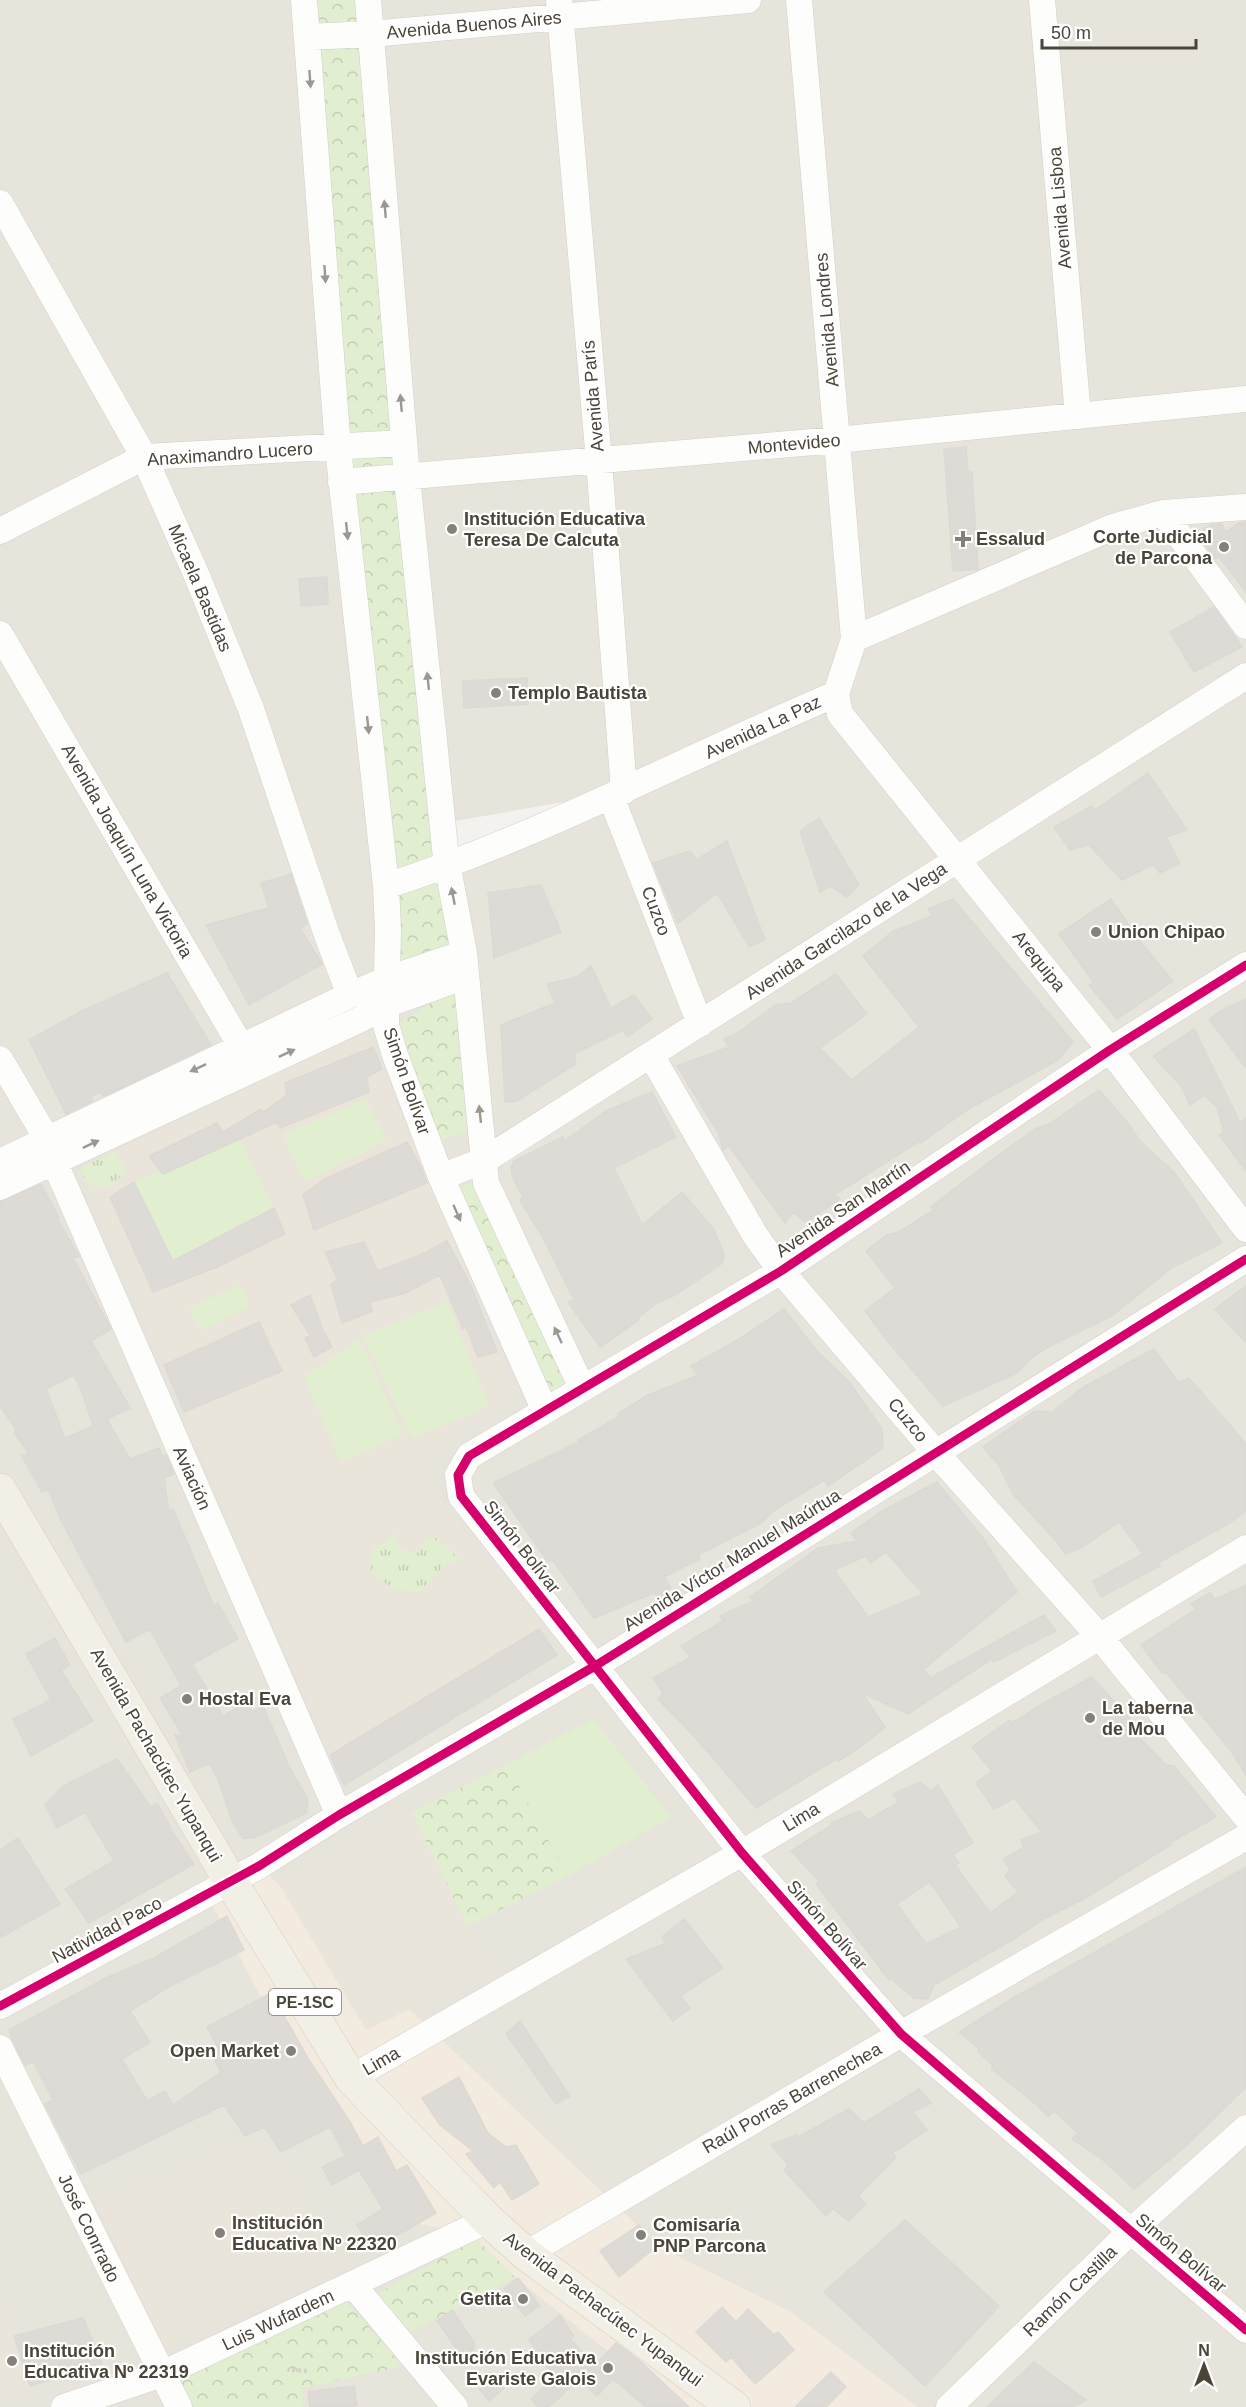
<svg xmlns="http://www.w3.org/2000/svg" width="1246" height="2407" viewBox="0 0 1246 2407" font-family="Arial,sans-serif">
  <defs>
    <pattern id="grass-tufts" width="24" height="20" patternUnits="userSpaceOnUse" patternTransform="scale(1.5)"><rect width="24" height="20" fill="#e1eecf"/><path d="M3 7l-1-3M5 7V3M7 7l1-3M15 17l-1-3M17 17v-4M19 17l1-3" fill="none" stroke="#c3cdb2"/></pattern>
    <pattern id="park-crowns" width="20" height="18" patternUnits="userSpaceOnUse" patternTransform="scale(1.5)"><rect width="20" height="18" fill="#e1eecf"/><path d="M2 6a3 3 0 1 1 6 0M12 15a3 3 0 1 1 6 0" fill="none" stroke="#c3cdb2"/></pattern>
  </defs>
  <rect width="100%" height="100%" fill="#f4f2ee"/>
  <path fill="#e7e4dc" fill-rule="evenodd" d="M0,0H1246V502L1091,543L1246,509V2407H0ZM610,794L446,858L381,834Z"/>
  <path fill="#f3ebdf" d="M259,1866L661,2248L791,2312L917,2407H678L516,2278L476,2239L403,2219L297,2066L207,1895Z"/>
  <path fill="#eae5da" d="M366,1031L430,1181L514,1396L435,1446L427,1483L539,1629L330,1755L80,1168Z
    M412,1812L489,1973L366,2030L278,1883Z
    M251,2142L353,2261L161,2349L99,2205Z
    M0,2313H4L33,2385L0,2396Z"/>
  <path fill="url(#grass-tufts)" d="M116,1151L126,1172L111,1185L98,1189L85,1180L80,1168Z
    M394,1533L400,1549L419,1553L425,1539L433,1536L461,1560L442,1566L441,1572L431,1579L420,1592C410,1592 405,1591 396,1588C373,1578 367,1576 372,1548L386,1542Z"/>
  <path fill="url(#park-crowns)" d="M309,0H365L464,953L388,979Z
    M455,989L475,1128L436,1143L393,1026Z
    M473,1182L569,1380L547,1395L454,1189Z
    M507,1764L568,1876L467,1926L412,1812Z
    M476,2239L516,2278L406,2334L378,2293Z
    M347,2302L403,2366L302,2388L303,2407H193L181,2380Z"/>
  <path fill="#e1eecf" d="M365,1099L387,1140L305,1182L283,1135Z
    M239,1138L274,1208L166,1265L170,1255L134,1182Z
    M240,1285L250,1307L201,1331L189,1308Z
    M447,1302L489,1406L412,1439L363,1336Z
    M360,1339L403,1434L341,1463L304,1376Z
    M593,1719L671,1817L568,1876L507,1764Z"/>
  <path fill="#dedbd6" stroke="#dcd9d4" stroke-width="1.5" fill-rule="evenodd" d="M966,447L968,472H972L978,569L953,571L944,449Z
    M1246,522V592L1219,557L1216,559L1197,534L1212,524H1221L1226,532L1239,523Z
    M327,577L328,604L301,606L299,579Z
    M1214,607L1242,647L1194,672L1170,632Z
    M527,678L528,704L464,708L463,681Z
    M1148,773L1187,830L1166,837L1180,863L1160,873L1154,864L1122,880L1089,845L1070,850L1054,827L1092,806L1095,810Z
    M819,818L859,885L847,897L830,886L820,892L800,831Z
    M727,841L765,940L749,946L717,893L678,923L653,863L690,851L696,860Z
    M291,874L307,924L300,928L322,964L249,1005L206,925L269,908L261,883Z
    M541,885L561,932L494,958L488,893Z
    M953,899L1073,1042L1058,1060L967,1110L921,1143L920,1141L834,1195L840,1199L806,1222L793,1213L785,1223L729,1146L723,1150L719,1134L677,1066L729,1047L724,1039L737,1033L776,1005L791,1003L836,974L867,1014L820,1048L852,1080L919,1027L863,956L892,932L932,916L928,909Z
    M1111,899L1142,944L1173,981L1117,1019L1089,985L1094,983L1059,934Z
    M591,966L611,1008L634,995L652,1019L627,1037L623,1030L574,1054L576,1064L515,1102H505L501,1025L555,1003L547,984L577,977Z
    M167,973L211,1045L104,1096L100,1092L91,1097L93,1101L66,1114L29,1040L82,1011Z
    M1246,999V1068L1209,1019L1224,1009Z
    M1194,1029L1240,1122L1246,1118V1171L1219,1135L1224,1132L1217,1107L1204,1095L1190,1105L1181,1086L1153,1056Z
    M373,1047L382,1069L367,1077L369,1092L280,1128L277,1122L163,1174L149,1156L217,1123L223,1132L261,1109L263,1112L287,1095L285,1083Z
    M1099,1090L1124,1118L1141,1142L1175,1173L1222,1243L1171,1268L1113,1315L1048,1347L1032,1357L1017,1373L943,1406L885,1338L865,1311L895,1288L866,1251L887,1235L899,1232L934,1210L931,1207L990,1161L1035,1129L1049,1124Z
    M652,1092L676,1137L614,1168L642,1225L682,1192L713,1228L724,1254V1259L720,1265L675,1295L655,1304L638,1318L639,1320L600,1347L568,1302L574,1300L546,1243L520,1200L523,1198L512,1175L511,1167L514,1161L563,1137L565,1141L606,1111Z
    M407,1142L420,1165L427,1183L314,1230L303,1195L323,1180Z
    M134,1182L173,1261L274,1208L285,1234L217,1267L153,1292L110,1197Z
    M41,1184L59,1218L57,1219L79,1256L73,1258L111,1329L91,1341L130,1408L107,1419L130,1459L159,1448L163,1457L166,1455L174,1474L164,1478L169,1511L173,1509L214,1606L218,1603L238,1639L192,1664L223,1716L245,1703L253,1712L263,1706L289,1766L308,1800L306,1813L254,1838H243L233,1823L218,1779L209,1763L190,1772L175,1735L183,1736L160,1698L181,1686L150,1629L126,1642L61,1520L48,1489L42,1492L22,1456L29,1453L14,1433L16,1429L0,1406V1202ZM74,1375L82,1392L93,1426L65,1438L46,1389Z
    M447,1241L471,1286L497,1352L478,1357L466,1327L463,1329L440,1275L403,1294L369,1302L373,1311L342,1323L331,1284L338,1280L325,1252L364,1242L378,1271L418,1256Z
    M1246,1286V1343L1215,1309Z
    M310,1295L323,1330L332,1347L314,1357L305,1338L318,1332L310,1335L291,1305Z
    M784,1309L816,1350L850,1383L882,1429L883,1448L828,1486L824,1480L776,1509L761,1523L698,1555L700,1559L664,1577L671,1588L660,1597L654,1593L594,1618L552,1559L548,1562L493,1483L579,1442L578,1440L620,1416L618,1414L648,1395L698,1375L691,1366L736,1341Z
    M259,1322L282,1371L184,1412L164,1365Z
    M1154,1349L1179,1383L1189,1378L1246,1444V1511L1226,1525L1158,1563L1160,1566L1101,1597L1093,1581L1143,1554L1119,1522L1084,1546L1065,1554L1056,1541L1014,1495L998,1464L983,1447L1035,1411L1052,1412L1082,1388Z
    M937,1482L983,1538L1017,1592L924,1669L930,1678L1044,1615L1056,1631L994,1662L987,1654L990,1660L908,1714L862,1693L885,1727L858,1749L838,1761L836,1759L756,1808L692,1734L658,1699L663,1693L653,1678L691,1657L681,1646L723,1621L720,1616L753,1601L750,1597L818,1548L857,1541L851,1533L882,1511ZM886,1552L923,1594L868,1617L834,1570L866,1556L871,1563Z
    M1246,1585V1775L1231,1751L1166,1672L1162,1673L1141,1645L1196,1609L1191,1604L1210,1593L1215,1599Z
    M539,1629L557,1655L344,1785L330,1755Z
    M55,1638L70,1665L61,1670L93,1721L31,1756L13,1719L51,1700L26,1654Z
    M1092,1677L1141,1731L1136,1734L1166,1765L1174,1766L1216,1817L1171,1842L1172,1844L1089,1896L1042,1920L1017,1937L934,1985L928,1999L914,1998L891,1979L889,1980L816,1884L820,1882L791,1851L832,1825L831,1823L859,1811L868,1820L899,1802L893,1794L920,1782L931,1791L938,1785L973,1843L953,1854L959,1863L955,1865L990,1913L1018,1892L1005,1876L1010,1869L1003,1859L1024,1847L1021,1840L1042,1832L1014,1798L994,1809L976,1783L992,1771L972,1747L1010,1720L1012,1723L1042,1704ZM930,1882L961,1927L926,1944L897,1904Z
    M117,1759L151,1807L157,1803L170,1826L169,1827L194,1864L89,1923L65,1889L114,1861L85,1812L57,1828L45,1805L63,1786Z
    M18,1838L60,1904L0,1938V1850Z
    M1246,1867V2087L1185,2147L1134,2189L1102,2159L1072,2139L1078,2133L1054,2111L1048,2117L1037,2105L992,2069V2064L978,2052V2048L959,2032L1013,1998Z
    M227,1916L244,1950L170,1986L130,2011L150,2042L122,2059L147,2101L165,2091L173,2105L221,2072L210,2052L218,2047L207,2027L271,1993L309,2060L350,2122L363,2146L378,2137L396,2171L407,2165L436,2213L372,2250L357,2225L383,2209L359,2170L332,2185L322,2167L345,2156L330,2127L281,2152L265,2127L245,2136L224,2105L81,2174L45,2104L53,2100L33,2061L25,2065L14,2043L9,2030L108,1977L154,1958Z
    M684,1919L723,1968L680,1996L690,2008L673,2021L626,1959L666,1943L662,1937Z
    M520,2021L570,2096L556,2104L506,2034Z
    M459,2077L488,2133L506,2147L516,2145L539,2184L512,2200L500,2182L494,2188L466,2154L473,2151L440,2125L422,2098Z
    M919,2089L931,2103L913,2112L927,2130L892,2153L896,2157L858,2196L866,2204L849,2221L833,2209L826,2216L784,2170L788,2165L771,2145L796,2135L798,2137L849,2109L864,2123Z
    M905,2220L999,2306L925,2386L824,2292Z
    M639,2225L656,2247L619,2277L600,2251Z
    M518,2278L540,2306L525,2316L504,2289Z
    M722,2307L736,2322L748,2309L774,2335L778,2332L794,2350L755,2384L731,2357L726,2362L696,2332Z
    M452,2310L474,2342V2349L466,2354H460L437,2321Z
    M560,2315L574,2336L570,2339L595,2365L616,2343L639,2360L689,2407H646L613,2379L597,2396L579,2379L549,2407H538L531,2399L554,2377L529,2340Z
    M83,2318L102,2363L65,2371L67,2375L30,2386L14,2336Z
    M1034,2362L1086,2400L1073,2407H987Z
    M491,2372L504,2388L489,2401L476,2385Z
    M831,2372L846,2387L826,2407H795Z
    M354,2386L357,2405L352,2407H310L308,2392Z"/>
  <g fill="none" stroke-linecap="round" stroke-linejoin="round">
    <g stroke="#d2d0cb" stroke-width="27">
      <path id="minor" d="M304,0L338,448L386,886L388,929L386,1025L395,1055L441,1177L545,1411
        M368,0L407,477L446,858L464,953L486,1183L582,1388
        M559,0L599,461L624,791
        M799,0L854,639
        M1042,0L1078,416
        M307,37L371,34L748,0
        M0,203L144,457L197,576L251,709L327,935L350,995
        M341,482L837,440L1246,399
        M1163,513L1246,626
        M0,531L144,457L404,443
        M0,634L249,1060
        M836,694L840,714L1110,1050L1246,1229
        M611,797L700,1024
        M386,886C541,836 685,758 836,694L854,639L1113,527L1163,513L1246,507
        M1246,965L1110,1050L781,1271L469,1456L458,1475L461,1496L742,1853L901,2034L1246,2330
        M651,1055L755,1235L781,1271L935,1452L1099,1636L1246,1817
        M0,1059L47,1139L54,1161L339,1815
        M0,1162L350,995L388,979L464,953
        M441,1177L485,1160L1246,676
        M0,1187L361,1019L385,1005L466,976
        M0,2006L259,1866L339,1815L595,1666L1246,1259
        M0,2048L179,2407
        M351,2078L742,1853L1246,1548
        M526,2254L901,2034L1246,1837
        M353,2285L455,2407
        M64,2407L162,2374L488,2220
        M949,2407L1130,2232L1246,2128"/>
    </g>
    <g stroke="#d6cebb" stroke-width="34">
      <path id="major" d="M0,1490L231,1882L351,2078L488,2220L526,2254L734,2407"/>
    </g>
    <path stroke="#d3d2cc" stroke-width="4" stroke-dasharray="3 3" stroke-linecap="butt" d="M292,2370L310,2371"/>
    <use href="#minor" stroke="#fdfdfc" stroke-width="26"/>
    <use href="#major" stroke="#f2efe6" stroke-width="33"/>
    <g stroke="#fff" stroke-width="13">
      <path id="cycleway" d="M1246,965L1110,1050L781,1271L469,1456L458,1475L461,1496L742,1853L901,2034L1246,2330
        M0,2006L259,1866L339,1815L595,1666L1246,1259"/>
    </g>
    <use href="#cycleway" stroke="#d6006c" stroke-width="9"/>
  </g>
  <defs><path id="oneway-solid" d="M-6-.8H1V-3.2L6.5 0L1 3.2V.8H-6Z" transform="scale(1.5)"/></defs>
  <g fill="#9b9791">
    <use href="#oneway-solid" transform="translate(310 79) rotate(86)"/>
    <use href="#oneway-solid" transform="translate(385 209) rotate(-95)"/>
    <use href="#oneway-solid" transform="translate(325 274) rotate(86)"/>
    <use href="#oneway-solid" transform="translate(401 403) rotate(-95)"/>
    <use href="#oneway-solid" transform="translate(347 531) rotate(84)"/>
    <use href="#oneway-solid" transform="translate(428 681) rotate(-96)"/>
    <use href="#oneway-solid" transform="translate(368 725) rotate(84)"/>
    <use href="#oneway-solid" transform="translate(453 896) rotate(-101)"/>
    <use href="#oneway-solid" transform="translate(287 1053) rotate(-25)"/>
    <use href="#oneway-solid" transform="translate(198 1068) rotate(155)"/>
    <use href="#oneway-solid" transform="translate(480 1114) rotate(-96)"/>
    <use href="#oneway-solid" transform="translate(91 1144) rotate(-25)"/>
    <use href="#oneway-solid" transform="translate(457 1213) rotate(66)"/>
    <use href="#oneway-solid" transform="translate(558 1335) rotate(-115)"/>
  </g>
  <g fill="#868178" stroke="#fff" stroke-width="2">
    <circle cx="452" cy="529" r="6"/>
    <path d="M960 530h6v6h6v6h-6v6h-6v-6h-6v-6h6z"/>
    <circle cx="1224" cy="547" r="6"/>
    <circle cx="496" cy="693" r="6"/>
    <circle cx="1096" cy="932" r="6"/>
    <circle cx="187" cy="1699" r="6"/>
    <circle cx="1090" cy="1718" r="6"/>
    <circle cx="291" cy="2051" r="6"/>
    <circle cx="220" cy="2233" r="6"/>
    <circle cx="641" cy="2235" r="6"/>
    <circle cx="523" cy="2299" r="6"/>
    <circle cx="12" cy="2361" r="6"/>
    <circle cx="608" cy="2368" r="6"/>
  </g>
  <g text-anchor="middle" stroke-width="4.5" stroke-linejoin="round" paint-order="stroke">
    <rect fill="#fff" stroke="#817c74" stroke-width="1.5" x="269" y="1989" width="72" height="26" rx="4.5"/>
    <g font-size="16" font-weight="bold" fill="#4b4439">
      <text x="305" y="2008">PE-1SC</text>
    </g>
    <g font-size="18" fill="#4b4439" stroke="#fff">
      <text transform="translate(474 25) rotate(-5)" y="6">Avenida Buenos Aires</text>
      <text transform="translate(1060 208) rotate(-95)" y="6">Avenida Lisboa</text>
      <text transform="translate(827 320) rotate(-95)" y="6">Avenida Londres</text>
      <text transform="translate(593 396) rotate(-95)" y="6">Avenida París</text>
      <text transform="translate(794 444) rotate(-5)" y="6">Montevideo</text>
      <text transform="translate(230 454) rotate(-4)" y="6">Anaximandro Lucero</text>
      <text transform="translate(200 588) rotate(67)" y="6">Micaela Bastidas</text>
      <text transform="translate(763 727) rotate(-25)" y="6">Avenida La Paz</text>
      <text transform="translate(127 851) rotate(60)" y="6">Avenida Joaquín Luna Victoria</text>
      <text transform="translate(656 911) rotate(69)" y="6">Cuzco</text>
      <text transform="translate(846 931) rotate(-33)" y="6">Avenida Garcilazo de la Vega</text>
      <text transform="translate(1039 961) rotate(51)" y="6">Arequipa</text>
      <text transform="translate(407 1081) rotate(71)" y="6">Simón Bolívar</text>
      <text transform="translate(843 1209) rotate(-34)" y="6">Avenida San Martín</text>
      <text transform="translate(908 1420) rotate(50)" y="6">Cuzco</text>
      <text transform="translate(192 1478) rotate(66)" y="6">Aviación</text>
      <text transform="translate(522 1547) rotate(52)" y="6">Simón Bolívar</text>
      <text transform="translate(732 1560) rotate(-32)" y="6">Avenida Víctor Manuel Maúrtua</text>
      <text transform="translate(156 1755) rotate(60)" y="6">Avenida Pachacútec Yupanqui</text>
      <text transform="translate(801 1817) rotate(-31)" y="6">Lima</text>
      <text transform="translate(827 1925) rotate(49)" y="6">Simón Bolívar</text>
      <text transform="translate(107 1930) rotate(-28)" y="6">Natividad Paco</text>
      <text transform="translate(381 2061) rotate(-30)" y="6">Lima</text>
      <text transform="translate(792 2098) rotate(-30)" y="6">Raúl Porras Barrenechea</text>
      <text transform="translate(89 2228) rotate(64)" y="6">José Conrrado</text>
      <text transform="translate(1181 2253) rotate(40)" y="6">Simón Bolívar</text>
      <text transform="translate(1070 2291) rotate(-44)" y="6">Ramón Castilla</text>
      <text transform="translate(603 2309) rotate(37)" y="6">Avenida Pachacútec Yupanqui</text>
      <text transform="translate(278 2320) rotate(-25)" y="6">Luis Wufardem</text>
    </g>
    <g font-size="18" font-weight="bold" fill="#4b4439" stroke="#fff" text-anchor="start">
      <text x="464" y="525">Institución Educativa<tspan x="464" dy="21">Teresa De Calcuta</tspan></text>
      <text x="1212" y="543" text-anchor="end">Corte Judicial<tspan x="1212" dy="21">de Parcona</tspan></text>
      <text x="976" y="545">Essalud</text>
      <text x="508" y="699">Templo Bautista</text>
      <text x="1108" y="938">Union Chipao</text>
      <text x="199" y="1705">Hostal Eva</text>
      <text x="1102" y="1714">La taberna<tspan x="1102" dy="21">de Mou</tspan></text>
      <text x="279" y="2057" text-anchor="end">Open Market</text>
      <text x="232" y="2229">Institución<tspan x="232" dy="21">Educativa Nº 22320</tspan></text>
      <text x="653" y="2231">Comisaría<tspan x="653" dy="21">PNP Parcona</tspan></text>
      <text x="511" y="2305" text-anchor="end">Getita</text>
      <text x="24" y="2357">Institución<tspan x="24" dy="21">Educativa Nº 22319</tspan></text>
      <text x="596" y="2364" text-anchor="end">Institución Educativa<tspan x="596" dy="21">Evariste Galois</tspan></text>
    </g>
  </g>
  <g transform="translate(1204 2365)" stroke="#ffffff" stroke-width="4.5" paint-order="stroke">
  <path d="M0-4.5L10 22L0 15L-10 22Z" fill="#4b4439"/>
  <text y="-9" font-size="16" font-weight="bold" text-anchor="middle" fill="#4b4439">N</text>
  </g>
  <path d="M1042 39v9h154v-9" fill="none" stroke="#4b4439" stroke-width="3"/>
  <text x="1051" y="39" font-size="18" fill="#4b4439" stroke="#ffffff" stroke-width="4.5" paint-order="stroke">50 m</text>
</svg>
